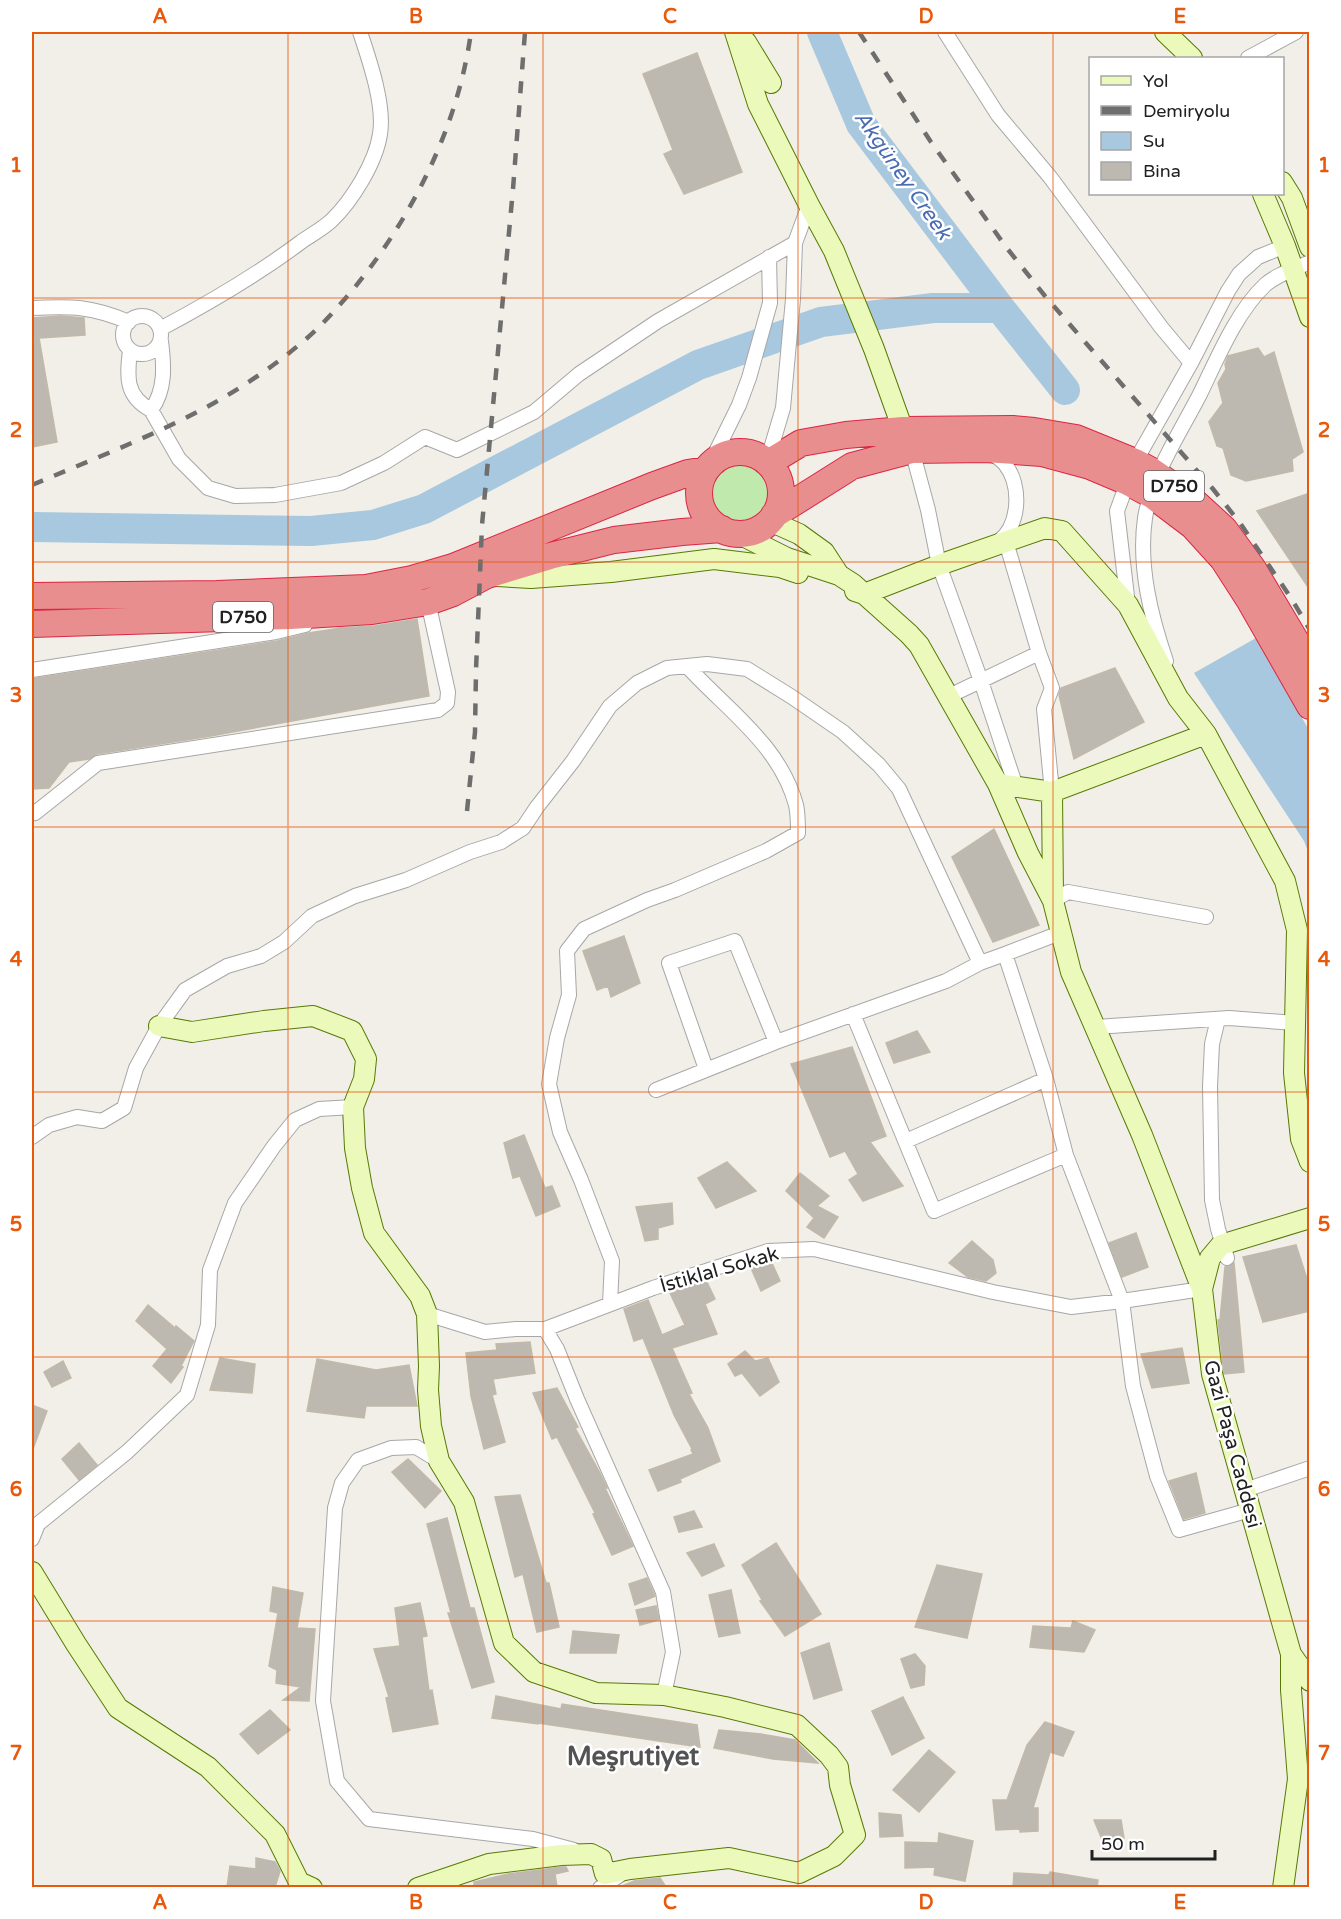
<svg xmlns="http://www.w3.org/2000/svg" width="1341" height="1919" viewBox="0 0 1341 1919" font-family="'Varela Round',sans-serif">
  <rect width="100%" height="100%" fill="#f1efe7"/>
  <path fill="#c0eaad" d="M702 493a37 37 0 1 1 74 0a37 37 0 1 1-74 0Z"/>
  <path fill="#a7c8de" d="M1256,638L1309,730V854L1304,841L1194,673Z"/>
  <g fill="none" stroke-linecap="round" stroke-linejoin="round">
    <path stroke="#a7c8de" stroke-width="30" d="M822,32L861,124L1000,308L1065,390
      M32,527L311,531L373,525L424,509L698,365L821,322L933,308H1000"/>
  </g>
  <path fill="#bdb8b0" stroke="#c2b9a9" stroke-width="1.5" d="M697,53L742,172L684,194L664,154L673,150L643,74Z
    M61,316L84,318L85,335L39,338L57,442L32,447V318Z
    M1258,348L1264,357L1274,352L1303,452L1292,459L1293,471L1246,481L1231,475L1223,448L1217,446L1209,422L1223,403L1218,383L1226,369L1225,364L1228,356Z
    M1310,493V590L1257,511Z
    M417,619L429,696L211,736L97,754L89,759L69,762L49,788L32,789V679L277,641L309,633L340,628L374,626Z
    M1115,668L1144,722L1074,759L1059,695L1061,688Z
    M994,829L1039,925L993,942L952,857Z
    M624,936L640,983L611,997L608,986L597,990L583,951Z
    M917,1031L930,1052L894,1063L886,1043Z
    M852,1047L886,1136L870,1142L903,1186L863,1201L849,1180L858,1174L845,1151L830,1157L791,1064Z
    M524,1135L545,1188L552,1186L560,1206L536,1216L520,1176L513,1178L504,1143Z
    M727,1162L756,1191L716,1208L698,1178Z
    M800,1173L829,1196L817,1206L838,1217L824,1238L807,1227L814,1218L786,1191Z
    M672,1203L673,1224L658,1228V1239L645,1241L636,1207Z
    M1136,1233L1148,1267L1122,1277L1109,1243Z
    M972,1241L993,1260L996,1273L986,1281L968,1277L949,1263Z
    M1296,1245L1310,1288V1311L1263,1322L1243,1257Z
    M771,1261L780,1281L761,1291L751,1268Z
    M1234,1263L1244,1372L1224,1374L1218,1320H1220L1225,1267L1230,1266Z
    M706,1280L715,1299L705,1304L717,1334L672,1348L692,1393L689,1394L708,1428L720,1461L680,1479L681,1482L658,1491L649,1470L693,1454L691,1450L692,1449L674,1415L643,1338L634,1341L624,1309L648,1300L662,1335L685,1325L670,1293Z
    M148,1305L175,1328L176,1326L194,1341L181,1366L183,1367L171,1383L153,1366L167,1349L136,1321Z
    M530,1342L535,1373L493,1379L496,1394L492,1395L505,1442L484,1449L471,1396L466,1353L497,1350L496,1344Z
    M1182,1348L1189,1383L1152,1388L1141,1354Z
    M745,1351L755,1361L768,1358L779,1382L760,1396L742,1373L735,1376L728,1364Z
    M220,1358L255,1364L252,1393L210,1390Z
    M317,1359L376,1370L409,1365L417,1406H366L364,1418L307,1411Z
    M63,1361L71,1378L52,1387L44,1372Z
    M557,1388L578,1427L575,1428L600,1473L607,1488H605L633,1546L612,1555L593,1514L595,1513L557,1437L552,1439L533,1393Z
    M32,1405L47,1411L33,1449L32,1448Z
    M79,1443L97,1465L79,1480L62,1459Z
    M408,1459L441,1491L425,1508L392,1472Z
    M1196,1473L1205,1513L1184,1519L1169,1481Z
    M520,1495L546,1583H549L559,1627L537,1632L523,1574L515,1577L495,1497Z
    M694,1511L702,1527L679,1532L674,1517Z
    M447,1518L470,1608H474L494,1682L472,1688L448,1613H451L427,1524Z
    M776,1543L821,1614L785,1636L760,1601L762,1600L742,1565Z
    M714,1544L724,1566L702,1576L687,1553Z
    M937,1565L982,1574L967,1638L915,1627Z
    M647,1578L655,1596L635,1605L629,1584Z
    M273,1587L303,1593L297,1628L315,1629L309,1701L283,1700L301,1687L276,1683L277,1670L269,1666L278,1613L270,1611Z
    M731,1590L740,1633L719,1637L709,1595Z
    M420,1603L427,1636L422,1637L429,1691L432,1690L438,1724L393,1732L386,1698L389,1697L374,1649L400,1646L395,1608Z
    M656,1606L659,1620L640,1625L636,1610Z
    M1073,1621L1095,1630L1084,1652L1030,1647L1033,1626L1071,1628Z
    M573,1631L619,1635L616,1653H570Z
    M829,1643L842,1690L814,1699L801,1653Z
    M915,1654L925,1666L924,1685L911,1688L901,1659Z
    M496,1696L561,1709L562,1704L697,1725L700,1747L538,1723V1724L492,1718Z
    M903,1697L924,1738L892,1755L872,1711Z
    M270,1710L290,1730L258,1754L240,1734Z
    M1045,1722L1074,1732L1063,1756L1050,1752L1033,1808H1038V1831L1020,1832V1829L996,1830L993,1800H1007L1027,1745Z
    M719,1730L761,1734L795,1740L818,1763L773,1759L714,1748Z
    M929,1750L955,1772L919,1812L893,1790Z
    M879,1813L901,1815L903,1836L880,1837Z
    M1094,1820H1121L1124,1838L1104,1844Z
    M939,1833L973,1841L965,1881L934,1875L935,1867L905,1868V1842L938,1843Z
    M256,1858L275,1862L280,1871L275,1887H227L230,1866L256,1869Z
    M562,1867H566L568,1871L555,1874L557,1887H474V1882L508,1874Z
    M1050,1872L1098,1880L1097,1887H1013L1014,1873L1049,1875Z
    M660,1878L666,1887H620L634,1881Z"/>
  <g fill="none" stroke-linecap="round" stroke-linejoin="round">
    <g stroke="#a7a7a7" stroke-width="16">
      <path id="street" d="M945,32L998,115L1050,177L1161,327L1191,363
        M1248,58L1296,32
        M32,308C71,306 91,306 129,322
        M123 335a19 19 0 1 1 38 0a19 19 0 1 1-38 0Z
        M160,329C209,303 257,275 301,242C311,235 322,229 331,221C352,201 376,162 380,134C385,105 369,59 360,32
        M130,350C127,377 125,396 151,410C166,390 164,365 161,341
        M151,410L179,459L208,488L235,496L275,495L341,483L384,463L425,437L457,450L534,412L579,374L658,321L795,243L809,205
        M912,450L928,510L939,565L981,681L1016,787
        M989,452C995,456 1001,459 1005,464C1022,486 1020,526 998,542
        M767,462L783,408L793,299L795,243
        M709,466L739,405L749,378L770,303L769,257
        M1006,542L1039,653L1052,688L1044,709L1052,792
        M1128,605L1117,511L1135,462L1191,363L1228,291L1239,274L1258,257L1285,246
        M1166,661C1151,617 1138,566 1145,518C1152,474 1180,433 1200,394C1217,359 1237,311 1265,285C1277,274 1295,269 1310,262
        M32,670L276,632L305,625
        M947,697L1039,653
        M32,811L35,813L98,763L438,710L447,703L448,692L428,602
        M1053,901L1068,892L1206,917
        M1060,933L1005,954L1046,1079L1066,1155L1122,1301L1133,1386L1157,1476L1179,1530L1250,1510
        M853,1014L934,1211L1066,1155
        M1218,1019L1212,1044L1210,1086L1212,1200L1218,1229L1227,1258
        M1096,1027L1229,1018L1295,1023
        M706,1069L669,963L735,941L776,1042
        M656,1090L776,1042L946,981L980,963L1005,954
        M32,1137L49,1125L77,1117L102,1121L124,1108L136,1068L159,1026L185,990L227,966L261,956L284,942L312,916L355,896L406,880L470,852L501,842L523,828L537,807L573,761L610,706L637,683L667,668L707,664L747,669L792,697L843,732L879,765L899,789L980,963
        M906,1141L1046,1079
        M610,1304L612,1261L581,1180L560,1132L549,1084L557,1038L569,995L567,951L584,929L647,900L675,890L766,851L798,833C798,824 798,813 796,805C780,745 727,710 687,666
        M427,1314L485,1332L516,1329H545L653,1288L768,1251L814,1249L993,1292L1071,1307L1122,1301L1202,1289
        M545,1329L557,1349L577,1399L663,1592L673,1652L664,1695
        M439,1461L416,1447L391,1448L358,1460L342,1483L335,1508L323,1701L337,1781L369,1819L533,1839L574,1850
        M1245,1490L1310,1468
        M32,1539L38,1524L127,1452L187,1395L208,1325L210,1270L235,1203L274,1146L295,1120L319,1109L353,1107
        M600,1888L620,1875"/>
    </g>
    <g stroke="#587a04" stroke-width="22">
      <path id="secondary" d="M735,32L758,104L809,205L834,251L874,349L903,430
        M1165,32L1192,58
        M746,42L771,83
        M1282,182L1292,198L1310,247
        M1263,194L1285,246L1310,317
        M770,521L799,534L824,552L839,575
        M737,533L787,558L839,575L853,584L909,634L919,645L998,784L1028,853L1053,901L1071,972L1142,1135L1202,1289L1212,1374L1291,1654V1690L1298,1779L1283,1888
        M497,576L531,578L611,572L714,559L780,567L798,573
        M855,591L864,594L939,565L1045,528L1062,531L1128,605L1178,698L1206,734L1285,881L1297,930L1294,1073L1301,1139L1310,1162
        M998,784L1052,792L1206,734
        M1052,792L1053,898
        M159,1026L192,1032L264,1021L313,1016L352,1031L366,1059L364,1079L353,1107L355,1148L362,1188L374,1233L420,1296L427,1314L429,1366L428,1390L431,1426L439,1461L464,1502L504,1643L534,1672L596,1693L664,1695L725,1707L797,1725L829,1755L838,1767L840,1785L855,1835L834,1856L799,1873L729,1858L630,1869L605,1874L601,1859L591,1854L561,1855L489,1864L418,1888
        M1202,1289L1210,1258L1221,1245L1310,1218
        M32,1572L76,1644L118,1708L208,1767L275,1834L299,1882L312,1888
        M1291,1654L1310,1681"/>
    </g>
    <g stroke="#dc2644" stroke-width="28">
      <path id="highway" d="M699 493a41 41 0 1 1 82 0a41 41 0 1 1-82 0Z
        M768,463L801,443L846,435L903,430L1013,429L1034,431L1076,438L1135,462L1150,470L1188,496L1224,529L1253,569L1310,665
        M774,515L852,466L912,450L985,449L1042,453L1090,466L1128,482L1152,495L1193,526L1223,559L1250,601L1310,706
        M32,596L217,594L366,588L412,579L453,567L652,486L688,473L706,470
        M32,624L290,616L372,611L428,602L453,593L487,575L550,556L614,540L682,532L722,529"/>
    </g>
    <use href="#street" stroke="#fff" stroke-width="14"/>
    <use href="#secondary" stroke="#ebfabb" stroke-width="20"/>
    <use href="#highway" stroke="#e88e8f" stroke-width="26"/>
    <path stroke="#6e6e6e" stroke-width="4.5" stroke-dasharray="12 12" stroke-linecap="butt" d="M859,32L931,142L1006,247L1045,296L1213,489L1240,523L1291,598L1310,630
      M32,485C93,459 156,435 214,403C244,386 274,366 300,344C319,329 335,310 351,292C412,218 458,127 471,32
      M467,811L475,732L476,670L482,525L513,189L525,32"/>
  </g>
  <path fill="none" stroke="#e8590c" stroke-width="1.5" stroke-opacity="0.55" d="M288,32V1888M543,32V1888M798,32V1888M1053,32V1888M32,298H1310M32,562H1310M32,827H1310M32,1092H1310M32,1357H1310M32,1621H1310"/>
  <g text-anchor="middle" stroke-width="5" stroke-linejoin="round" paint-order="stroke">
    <g fill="#fff" stroke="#636363" stroke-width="1.5">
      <rect x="1144" y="471" width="60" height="30" rx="4.5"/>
      <rect x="213" y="602" width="60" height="30" rx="4.5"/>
    </g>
    <g font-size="18" font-weight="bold" fill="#202020">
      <text x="1174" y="492">D750</text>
      <text x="243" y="623">D750</text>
    </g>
    <g font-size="20" fill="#202020" stroke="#fff">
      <text transform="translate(719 1269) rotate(-16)" y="7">İstiklal Sokak</text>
      <text transform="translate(1233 1444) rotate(75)" y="7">Gazi Paşa Caddesi</text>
    </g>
    <g font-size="21" font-style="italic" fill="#4b6cb1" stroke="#fff">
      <text transform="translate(903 175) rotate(55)" y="7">Akgüney Creek</text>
    </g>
    <g font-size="26" font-weight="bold" fill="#535353" stroke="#fff">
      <text x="633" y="1765">Meşrutiyet</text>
    </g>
  </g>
  <rect width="1341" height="1919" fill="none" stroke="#ffffff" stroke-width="66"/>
  <rect x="1089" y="57" width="195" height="138" fill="#ffffff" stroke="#a6a6a6" stroke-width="1.5"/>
  <rect x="1101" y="76" width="30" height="9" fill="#ebfabb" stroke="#a6a6a6" stroke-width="1.5"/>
  <text x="1143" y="87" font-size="18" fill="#202020">Yol</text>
  <rect x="1101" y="106" width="30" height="9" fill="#6e6e6e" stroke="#a6a6a6" stroke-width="1.5"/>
  <text x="1143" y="117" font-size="18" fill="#202020">Demiryolu</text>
  <rect x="1101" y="132" width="30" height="18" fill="#a7c8de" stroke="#a6a6a6" stroke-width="1.5"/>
  <text x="1143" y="147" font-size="18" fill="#202020">Su</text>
  <rect x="1101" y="162" width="30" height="18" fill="#bdb8b0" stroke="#a6a6a6" stroke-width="1.5"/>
  <text x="1143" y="177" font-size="18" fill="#202020">Bina</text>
  <path d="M1092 1850v9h123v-9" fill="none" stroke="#202020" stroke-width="3"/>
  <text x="1101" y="1850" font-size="18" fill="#202020" stroke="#ffffff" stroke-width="4.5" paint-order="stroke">50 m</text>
  <rect x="33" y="33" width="1275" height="1853" fill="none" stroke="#e8590c" stroke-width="2"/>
  <g font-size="20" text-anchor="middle" font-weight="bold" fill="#e8590c">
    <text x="160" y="23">A</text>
    <text x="416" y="23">B</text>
    <text x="670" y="23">C</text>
    <text x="926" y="23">D</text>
    <text x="1180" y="23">E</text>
    <text x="16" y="172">1</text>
    <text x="1324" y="172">1</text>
    <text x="16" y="437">2</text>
    <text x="1324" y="437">2</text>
    <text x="16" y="702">3</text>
    <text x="1324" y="702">3</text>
    <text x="16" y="966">4</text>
    <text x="1324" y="966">4</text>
    <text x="16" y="1231">5</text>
    <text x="1324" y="1231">5</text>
    <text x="16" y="1496">6</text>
    <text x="1324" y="1496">6</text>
    <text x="16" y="1760">7</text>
    <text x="1324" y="1760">7</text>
    <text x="160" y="1909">A</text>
    <text x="416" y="1909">B</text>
    <text x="670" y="1909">C</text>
    <text x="926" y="1909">D</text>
    <text x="1180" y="1909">E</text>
  </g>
</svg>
